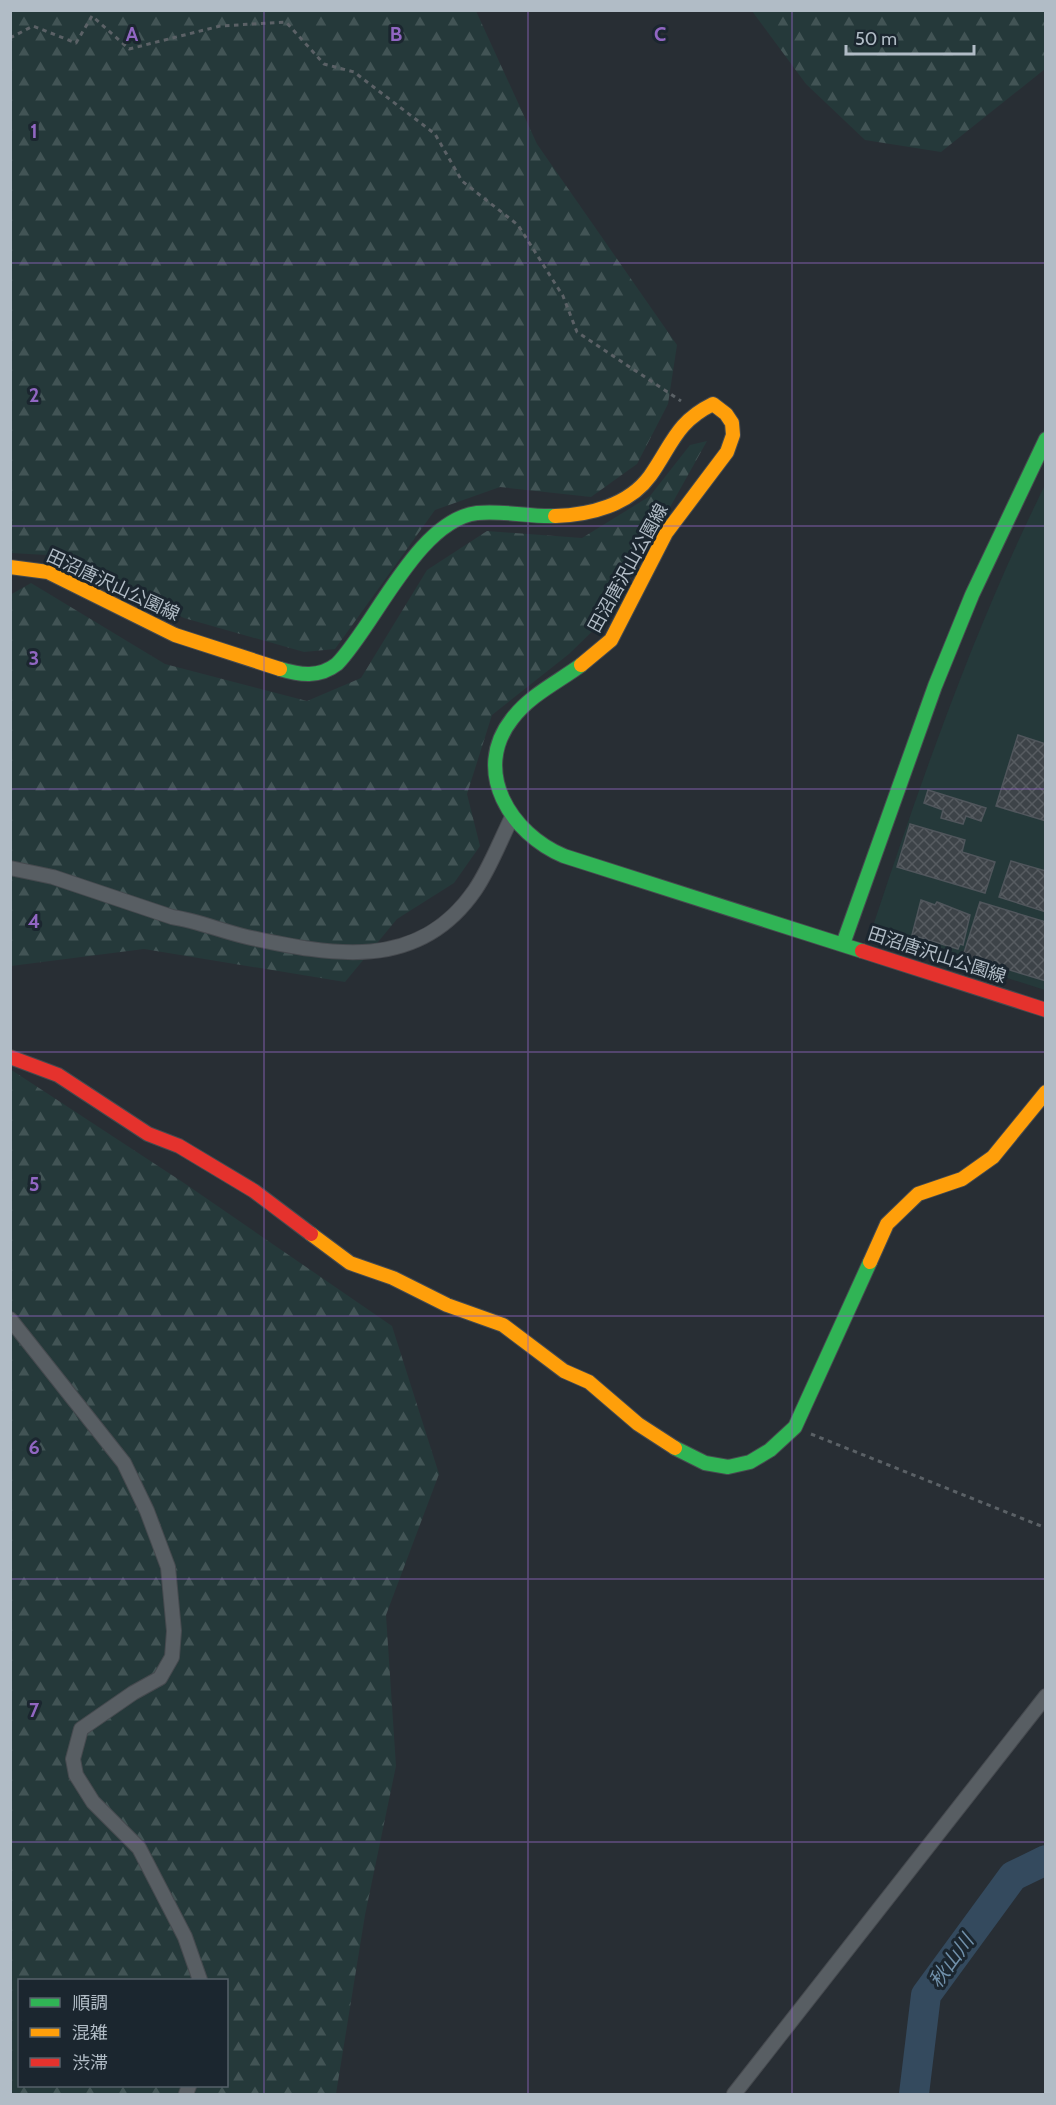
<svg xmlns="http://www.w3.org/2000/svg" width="1056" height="2105" viewBox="0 0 1056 2105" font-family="Cabin,'Noto Sans JP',sans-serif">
  <defs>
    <pattern id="forest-firs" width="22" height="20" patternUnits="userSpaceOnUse" patternTransform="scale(1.5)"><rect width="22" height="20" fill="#25393a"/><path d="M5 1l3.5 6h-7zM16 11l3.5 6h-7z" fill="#425455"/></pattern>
    <pattern id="building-cross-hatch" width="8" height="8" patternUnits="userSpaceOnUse" patternTransform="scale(1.5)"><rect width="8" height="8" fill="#3d4348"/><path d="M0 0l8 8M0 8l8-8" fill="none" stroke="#575c61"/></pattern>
  </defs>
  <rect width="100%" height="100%" fill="#282e34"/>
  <path fill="url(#forest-firs)" fill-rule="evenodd" d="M11,11H476L537,144L677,345L668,404L637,464L591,497L500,487L435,510L335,649L304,652L184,618L47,555L11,553Z
    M752,11H1045V69L941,152L865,140L806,84Z
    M707,441L611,613L569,654L492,715L467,794L480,846L454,883L397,919L345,982L144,949L11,966L10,595L31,583L165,664L307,701L361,678L427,570L487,531L582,538L650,496L690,445Z
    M10,1069L184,1183L392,1326L439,1474L386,1615L396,1766L365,1915L336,2094H11ZM20,1980H226V2086H20Z"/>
  <path fill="#25393a" d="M1045,485V990L878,937L872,929C922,778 974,628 1045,485Z"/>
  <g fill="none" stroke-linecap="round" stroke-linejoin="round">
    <path stroke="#344a5e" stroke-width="30" d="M914,2094L926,1995L1013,1876L1046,1860"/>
  </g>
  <path fill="url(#building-cross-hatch)" stroke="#50565c" stroke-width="1.5" d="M1018,735L1046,744V821L996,806Z
    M928,790L986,808L981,821L966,816L963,824L941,818L943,810L924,803Z
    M910,824L965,840L962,852L995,862L985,893L897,867Z
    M1011,861L1046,871V912L999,897Z
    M921,900L935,905L937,902L970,915L963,945L960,944L958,949L912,935Z
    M980,902L1046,922V981L963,956Z"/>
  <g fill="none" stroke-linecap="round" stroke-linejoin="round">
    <g stroke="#464a4f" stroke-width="16">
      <path id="street" d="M10,868L53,877L172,917C198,921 221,931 247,937C331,955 418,973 475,890C490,868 500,841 512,817
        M10,1319L124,1463L147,1511L168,1567L174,1631L172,1657L160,1678L133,1693L81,1729L73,1759L76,1775L93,1802L139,1848L185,1937L200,1980
        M186,2094L189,2086
        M734,2094L1046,1696"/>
    </g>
    <g stroke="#464a4f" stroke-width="16">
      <path id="fast" d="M581,665C558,682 530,695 512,719C471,771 511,834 564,856L862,951
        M280,669C300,675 319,678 337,664C375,625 418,520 477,513C502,510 529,517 555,516
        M843,944L935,686L972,595L1046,439
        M675,1448L705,1463L728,1467L750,1462L770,1450L795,1427L870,1262"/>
    </g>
    <g stroke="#464a4f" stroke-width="16">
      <path id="slow" d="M555,516C590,515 629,505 650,476C672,445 676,422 713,404L726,414L732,423L733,435L727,452L666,533L611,640L581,665
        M10,567L48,572L175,635L280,669
        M311,1234L350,1263L393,1278L447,1305L503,1325L564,1371L589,1382L638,1424L675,1448
        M870,1262L887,1224L918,1194L962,1179L993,1157L1046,1092"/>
    </g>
    <g stroke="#464a4f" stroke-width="16">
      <path id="jam" d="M862,951L1046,1010
        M10,1057L58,1075L148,1134L179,1146L254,1191L311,1234"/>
    </g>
    <path stroke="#5b6166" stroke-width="3" stroke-dasharray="4.5 4.5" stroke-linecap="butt" d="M10,38L33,26L76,43L92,16L129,49L220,26L286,22L324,64L354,72L435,134L462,181L518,225L563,296L577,332L681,401
      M811,1434L1046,1528"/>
    <use href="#street" stroke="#585e63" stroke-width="14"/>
    <use href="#fast" stroke="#30b455" stroke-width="14"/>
    <use href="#slow" stroke="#ff9f0a" stroke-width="14"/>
    <use href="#jam" stroke="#e5322d" stroke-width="14"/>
  </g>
  <path fill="none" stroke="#9166c2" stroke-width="1.5" stroke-opacity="0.55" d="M264,10V2094M528,10V2094M792,10V2094M10,263H1046M10,526H1046M10,789H1046M10,1052H1046M10,1316H1046M10,1579H1046M10,1842H1046"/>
  <g text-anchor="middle" stroke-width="6" stroke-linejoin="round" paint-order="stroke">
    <g font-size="18" fill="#b1bcc6" stroke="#1b262f">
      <text transform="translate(628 568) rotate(-61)" y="6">田沼唐沢山公園線</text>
      <text transform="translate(113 585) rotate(25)" y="6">田沼唐沢山公園線</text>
      <text transform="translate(937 955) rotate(18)" y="6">田沼唐沢山公園線</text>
    </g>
    <g font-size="20" font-style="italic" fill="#7090aa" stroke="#1b262f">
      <text transform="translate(951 1961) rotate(-54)" y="7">秋山川</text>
    </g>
  </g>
  <g font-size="20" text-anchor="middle" font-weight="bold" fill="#9166c2" stroke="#1b262f" stroke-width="6" stroke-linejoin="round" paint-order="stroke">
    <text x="132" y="41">A</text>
    <text x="396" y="41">B</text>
    <text x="660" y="41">C</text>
    <text x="34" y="138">1</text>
    <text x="34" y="402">2</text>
    <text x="34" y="665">3</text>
    <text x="34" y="928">4</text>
    <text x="34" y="1191">5</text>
    <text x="34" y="1454">6</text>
    <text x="34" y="1717">7</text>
  </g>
  <rect width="1056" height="2105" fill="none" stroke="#b1bcc6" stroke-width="24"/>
  <rect x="18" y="1979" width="210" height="108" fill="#1b262f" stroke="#57626b" stroke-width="1.5"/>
  <rect x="30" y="1998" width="30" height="9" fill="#30b455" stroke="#57626b" stroke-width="1.5"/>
  <text x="72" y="2009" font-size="18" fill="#b1bcc6">順調</text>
  <rect x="30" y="2028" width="30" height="9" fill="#ff9f0a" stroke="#57626b" stroke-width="1.5"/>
  <text x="72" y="2039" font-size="18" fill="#b1bcc6">混雑</text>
  <rect x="30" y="2058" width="30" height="9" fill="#e5322d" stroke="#57626b" stroke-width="1.5"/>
  <text x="72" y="2069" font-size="18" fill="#b1bcc6">渋滞</text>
  <path d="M846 45v9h128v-9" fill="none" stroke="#b1bcc6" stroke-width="3"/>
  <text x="855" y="45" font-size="18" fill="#b1bcc6" stroke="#1b262f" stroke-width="4.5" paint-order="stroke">50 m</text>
</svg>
